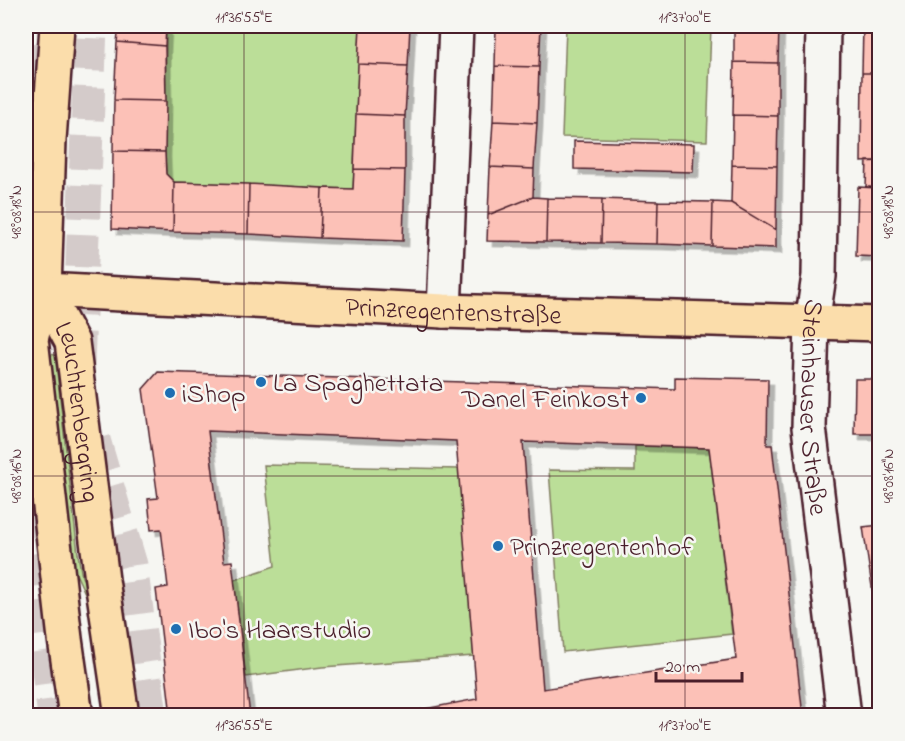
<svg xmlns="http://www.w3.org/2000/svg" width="905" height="741" viewBox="0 0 905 741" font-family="'Indie Flower',sans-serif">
  <defs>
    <filter id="shadow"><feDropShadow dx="5.5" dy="5.5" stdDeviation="0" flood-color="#0004"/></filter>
  </defs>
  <rect width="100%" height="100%" fill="#f6f6f2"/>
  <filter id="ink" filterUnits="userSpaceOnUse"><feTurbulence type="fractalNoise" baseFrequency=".0167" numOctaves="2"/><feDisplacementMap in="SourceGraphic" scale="12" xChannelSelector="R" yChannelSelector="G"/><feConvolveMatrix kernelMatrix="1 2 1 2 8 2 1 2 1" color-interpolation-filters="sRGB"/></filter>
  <g filter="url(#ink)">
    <path fill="#bbde98" stroke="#827e62" stroke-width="1.5" d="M166,26H360L353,189L174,182L166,174L165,152Z
      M566,26H711L707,141L562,137Z
      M48,354L55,355L78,554L82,577L92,594L109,715H104L89,602L72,565Z
      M635,446L709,448L732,634L563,652L549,470L635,471Z
      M264,465L459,469L474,656L322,667L246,677L234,580L275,566Z"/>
    <path fill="#fcc1b7" stroke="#4a1f2b" stroke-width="1.5" fill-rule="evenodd" filter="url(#shadow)" d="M119,26H166L165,46L117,42Z
      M360,26H410L408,66L358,64Z
      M496,26H541L539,67L495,66Z
      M734,26H779L778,63L734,62Z
      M863,26H880V73H862Z
      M117,42L165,46L166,101L114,100Z
      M734,62L778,63V116L733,115Z
      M358,64L408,66L405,116L356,114Z
      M495,66L539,67L537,123L493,121Z
      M862,73H880V161L861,162Z
      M114,100L166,101L165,152L113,151Z
      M356,114L405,116V170L354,169Z
      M733,115L778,116L777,166L732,165Z
      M493,121L537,123L534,169L490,167Z
      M574,141L694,144L693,172L574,169Z
      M113,151L165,152L166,174L174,182L173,232L112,229Z
      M867,161H880V188L866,187Z
      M732,165L777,166L776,230L731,203Z
      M490,167L534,169L533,197L488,215Z
      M354,169L405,170L403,241L320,238L322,188L353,189Z
      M174,182L249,184L248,234L173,232Z
      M249,184L322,188L320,238L248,234Z
      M858,187L880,188V257L856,256Z
      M533,197L547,198L546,242L487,241L488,215Z
      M547,198L602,199L601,243L546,242Z
      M602,199L658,201L657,244L601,243Z
      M658,201L713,202L712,246L657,244Z
      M713,202L731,203L776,230V248L712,246Z
      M158,372L675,389V377L768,379L767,445H772L803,716H388L477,699L456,441L208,431L224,562L232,561L250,716H171L156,589L168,587L161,529L151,530L148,499L158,498L143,389ZM523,442L709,448L736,659L543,689Z
      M855,379H880V434H854Z
      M880,525V640L863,527Z"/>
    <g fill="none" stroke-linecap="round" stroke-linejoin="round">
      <path stroke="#d4cbca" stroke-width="33" stroke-dasharray="33 16" stroke-linecap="butt" d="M26,223L33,26
        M78,365L91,26
        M94,440L131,565L151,716
        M26,505L54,716"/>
      <g stroke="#4a1f2b" stroke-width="38">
        <g id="minor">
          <path id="s1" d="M823,26L819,276L812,323L809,427L844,716"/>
          <path d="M444,311L456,26"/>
        </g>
      </g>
      <g stroke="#4a1f2b" stroke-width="38">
        <g id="major">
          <path d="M57,26L49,140L44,290L31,339L65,639L76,716"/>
          <path id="s2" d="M26,289L444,311L880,324"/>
          <path id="s3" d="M44,290L72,342L102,580L122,716"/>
        </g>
      </g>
      <use href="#minor" stroke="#f6f6f2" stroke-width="33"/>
      <use href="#major" stroke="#fbddab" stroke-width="33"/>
    </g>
  </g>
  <path fill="none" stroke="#4a1f2b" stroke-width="1.5" stroke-opacity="0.45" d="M244,26V716M685,26V716M26,212H880M26,476H880"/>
  <g fill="#1f6fb2" stroke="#f6f6f2" stroke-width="2">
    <circle cx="261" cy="382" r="6"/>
    <circle cx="170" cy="393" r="6"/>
    <circle cx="641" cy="398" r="6"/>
    <circle cx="498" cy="546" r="6"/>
    <circle cx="176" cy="629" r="6"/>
  </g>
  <g text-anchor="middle" stroke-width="5" stroke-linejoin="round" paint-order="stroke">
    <g font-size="27" fill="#4a1f2b" stroke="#f6f6f2">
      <text dy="9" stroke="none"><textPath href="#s2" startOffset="428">Prinzregentenstraße</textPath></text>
      <text dy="9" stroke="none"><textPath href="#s1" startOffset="382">Steinhauser Straße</textPath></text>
      <text dy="9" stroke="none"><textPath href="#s3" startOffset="129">Leuchtenbergring</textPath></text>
    </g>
    <g font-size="27" fill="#4a1f2b" stroke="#f6f6f2" text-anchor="start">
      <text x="273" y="391">La Spaghettata</text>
      <text x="182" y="402">iShop</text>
      <text x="629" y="407" text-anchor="end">Danel Feinkost</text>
      <text x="510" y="555">Prinzregentenhof</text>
      <text x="188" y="638">Ibo's Haarstudio</text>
    </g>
  </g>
  <rect width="905" height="741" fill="none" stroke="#f6f6f2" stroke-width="66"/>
  <path d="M656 672v9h86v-9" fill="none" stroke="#4a1f2b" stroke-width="3"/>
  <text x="665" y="672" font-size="18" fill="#4a1f2b" stroke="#f6f6f2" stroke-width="4.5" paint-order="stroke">20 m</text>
  <rect x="33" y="33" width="839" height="675" fill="none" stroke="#4a1f2b" stroke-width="2"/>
  <g font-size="15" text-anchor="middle" fill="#4a1f2b">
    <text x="244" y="22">11°36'55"E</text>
    <text x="685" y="22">11°37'00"E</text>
    <text transform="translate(16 212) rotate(-90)" y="5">48°08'18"N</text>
    <text transform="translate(888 212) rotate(-90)" y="5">48°08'18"N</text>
    <text transform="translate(16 476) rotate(-90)" y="5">48°08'16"N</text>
    <text transform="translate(888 476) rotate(-90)" y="5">48°08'16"N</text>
    <text x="244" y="730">11°36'55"E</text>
    <text x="685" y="730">11°37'00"E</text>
  </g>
</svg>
